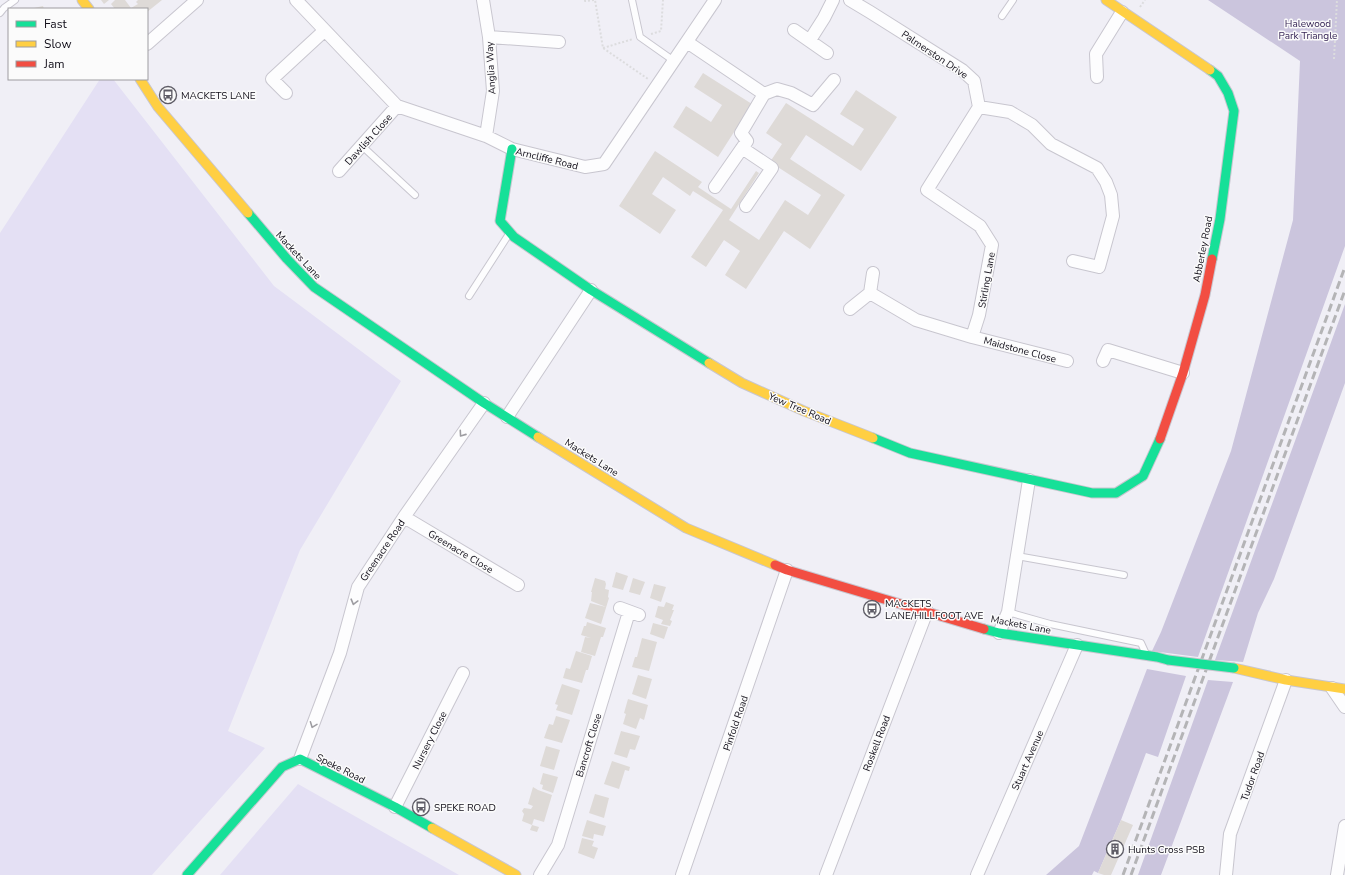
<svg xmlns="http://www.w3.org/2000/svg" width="1345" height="875" viewBox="0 0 1345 875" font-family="'Nunito Sans',sans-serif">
  <rect width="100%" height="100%" fill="#f0eff6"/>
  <path fill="#e4e0f4" d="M100,79H113L274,286L401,381L300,550L228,731L265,748L152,875H0V233Z
    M298,784L459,875H220Z"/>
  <path fill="#cbc5dd" d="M1208,0H1345V246L1198,657L1152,651L1161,632L1231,451L1293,220L1300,61Z
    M1345,304V383L1274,579L1258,613L1243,662L1215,660Z
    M1147,669L1186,676L1158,757L1146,753L1121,820L1098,873L1094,871L1092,875H1046L1079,846Z
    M1208,680L1233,682L1161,875H1138Z"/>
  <path fill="#dedad7" d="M101,0H109L104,4Z
    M115,0H125L131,8L138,4L136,2L138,0H162L147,12V9H115L111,4Z
    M43,6L44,9H34V8Z
    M703,73L752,104L718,157L673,127L686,106L711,122L722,105L694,87Z
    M856,90L897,117L861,171L806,135L790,159L845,195L810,249L784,231L746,289L725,275L740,251L724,240L706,267L691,257L723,210L693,191L690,196L663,177L652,194L676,210L660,234L619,206L655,151L702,182L698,187L731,209L756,171L759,173L729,220L759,240L785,200L808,215L821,195L770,162L782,144L766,133L786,103L853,146L864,129L840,114Z
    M616,572L628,576L623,590L612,587Z
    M595,578L605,581L606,584L605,589L609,590L608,597L609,598L601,624L585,618L590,603L606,607L591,601L592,592H591Z
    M633,578L645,582L640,595L629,592Z
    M654,584L666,587L661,602L650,598Z
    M666,602L674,605L672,610H674L670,620L672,621L670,626L661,624L663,620L655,617L658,606L664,607Z
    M587,622L606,628L603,637H601L595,656L581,652L585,637L591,638L581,635L584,626H586Z
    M653,623L668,627L664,639L650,634Z
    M642,638L657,642L649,671L632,667L635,657H637L638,653Z
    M576,651L592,656L588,670H586L582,683L563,678L566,668L570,669Z
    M638,675L652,679L646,699L632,694Z
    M562,684L580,690L572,715L556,710L558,705L555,704Z
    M628,699L648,705L644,720L640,718L636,729L623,724L626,714L624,713Z
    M556,716L570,720L562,743L544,738L549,724L553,725Z
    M621,731L640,736L635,750L630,749L627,758L614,754Z
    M546,746L560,750L554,770L540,766Z
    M612,761L630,767L629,771L625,770L619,789L604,784Z
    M543,773L558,777L553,793L542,789L543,785L540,784Z
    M533,787L538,790L552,795L544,822L534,819L532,825L522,821L524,814L522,811L524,808L531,809L533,806L528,804Z
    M595,794L609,798L604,818L589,813Z
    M587,820L606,826L603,836L594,834L593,839L582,836Z
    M1121,820L1133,825L1111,875H1104L1098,873Z
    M532,825L539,827L537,832L530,830Z
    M582,838L594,841L592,846L598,848L594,859L578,853Z"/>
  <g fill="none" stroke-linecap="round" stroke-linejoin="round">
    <g stroke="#c8c6cf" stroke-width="8">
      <path id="lane" d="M632,0L640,37L674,61
        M0,13L4,8L15,0
        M1002,16L1013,0
        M362,146L415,195
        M469,296L509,234
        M1017,556L1124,575
        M1008,612L1050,624L1141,643L1146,654"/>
    </g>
    <g stroke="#c8c6cf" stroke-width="14">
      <path id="street" d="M296,0L397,106L486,136L512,149L585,167L604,164L715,0
        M483,0L489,37L493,91L486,136
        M850,0L870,12L962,70L974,81L979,107L1010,112L1032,125L1051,144L1097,168L1106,182L1111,195L1113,216L1099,267L1073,261
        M794,30L827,53
        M489,37L559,42
        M810,40L824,18L833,0
        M687,42L764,94L741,133L747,141L715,187
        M147,44L197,0
        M1097,77L1096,54L1122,12
        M286,93L272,79L324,31
        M764,94L777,89L791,93L813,105L834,80
        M742,148L772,168L746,206
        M339,171L397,106
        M870,293L916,320L972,337L979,315L992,245L980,226L927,190L979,107
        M850,309L870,293L873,273
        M972,337L1067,361
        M1103,361L1108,350L1183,373
        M507,417L591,290
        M404,517L518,585
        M620,608L639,615
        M999,633L1008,612L1029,480
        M1332,688L1345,707
        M300,759L340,653L358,587L404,517L484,403
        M395,807L463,673
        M540,875L558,845L629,612
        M682,875L787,570
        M826,875L927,611
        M977,875L1077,645
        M1226,875L1230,834L1286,680
        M1337,875L1345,826"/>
    </g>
    <g stroke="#c8c6cf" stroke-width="11">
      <path id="fast" d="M1210,70L1218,76L1228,93L1234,111L1220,219L1212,259
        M512,149L500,221L514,237L591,290L709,363
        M248,213L287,259L314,287L484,403L538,437
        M873,438L910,453L1092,493H1116L1143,476L1160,439
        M984,629L999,633L1157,657L1168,660
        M187,875L282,767L300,759L395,807L432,828"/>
    </g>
    <g stroke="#c8c6cf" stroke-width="11">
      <path id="slow" d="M82,0L89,9
        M1106,0L1210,70
        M140,79L158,107L248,213
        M709,363L742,383L804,411L873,438
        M538,437L686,528L775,565
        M1234,668L1286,680L1345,689
        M432,828L516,875"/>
    </g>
    <g stroke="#c8c6cf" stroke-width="11">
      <path id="jam" d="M1160,439L1183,373L1205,295L1212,259
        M775,565L787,570L984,629"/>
    </g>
    <path stroke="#dcdcde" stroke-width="2" stroke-dasharray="2 2" stroke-linecap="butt" d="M585,0V1L595,0L603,48L648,79
      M1140,7L1145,0
      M651,34L661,31L663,0
      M603,48L633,39
      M1334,59L1337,0"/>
    <use href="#lane" stroke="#fdfdfe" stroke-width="6"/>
    <use href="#street" stroke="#fdfdfe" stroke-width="12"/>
    <use href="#fast" stroke="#16e098" stroke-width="9"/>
    <use href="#slow" stroke="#ffcf43" stroke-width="9"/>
    <use href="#jam" stroke="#f24e42" stroke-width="9"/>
    <path stroke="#b4b4b6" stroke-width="3" stroke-dasharray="8 4" stroke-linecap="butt" d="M1123,875L1345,267
      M1131,875L1345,290"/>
    <g stroke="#c8c6cf" stroke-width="11" stroke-linecap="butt">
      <path id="fast-bridge" d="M1168,660L1234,668"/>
    </g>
    <use href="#fast-bridge" stroke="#16e098" stroke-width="9"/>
  </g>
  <defs><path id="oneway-chevron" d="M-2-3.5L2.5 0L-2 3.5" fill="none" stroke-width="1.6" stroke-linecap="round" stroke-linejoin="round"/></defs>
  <g stroke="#9e9da2">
    <use href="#oneway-chevron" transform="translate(462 434) rotate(125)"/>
    <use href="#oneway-chevron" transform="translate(354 602) rotate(105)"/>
    <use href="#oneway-chevron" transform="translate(313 725) rotate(111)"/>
  </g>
  <defs>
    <g id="bus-ring" transform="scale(0.9)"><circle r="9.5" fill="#fbfbfb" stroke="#5e5c66" stroke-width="1.5"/><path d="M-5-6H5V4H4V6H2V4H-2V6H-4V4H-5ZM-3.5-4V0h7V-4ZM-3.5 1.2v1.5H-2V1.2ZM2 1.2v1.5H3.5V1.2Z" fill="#5e5c66"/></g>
    <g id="building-ring" transform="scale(0.9)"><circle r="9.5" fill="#fbfbfb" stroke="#5e5c66" stroke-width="1.5"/><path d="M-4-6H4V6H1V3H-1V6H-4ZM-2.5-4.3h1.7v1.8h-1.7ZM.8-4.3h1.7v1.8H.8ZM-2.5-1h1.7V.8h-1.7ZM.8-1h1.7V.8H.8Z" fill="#5e5c66"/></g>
  </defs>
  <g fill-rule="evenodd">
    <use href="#bus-ring" x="168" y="95"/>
    <use href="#bus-ring" x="872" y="609"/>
    <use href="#bus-ring" x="421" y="807"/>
    <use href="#building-ring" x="1115" y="849"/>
  </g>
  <g text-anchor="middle" stroke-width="3" stroke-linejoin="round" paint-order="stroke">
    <g font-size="10" fill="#362455" stroke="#fbfbfb">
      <text x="1308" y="27">Halewood<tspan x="1308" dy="12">Park Triangle</tspan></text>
    </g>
    <g font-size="10" fill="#100d18" stroke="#fbfbfb">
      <text transform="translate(935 54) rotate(34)" y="4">Palmerston Drive</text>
      <text transform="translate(490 68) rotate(-93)" y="4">Anglia Way</text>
      <text transform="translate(368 139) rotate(-48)" y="4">Dawlish Close</text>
      <text transform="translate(547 158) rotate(14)" y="4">Arncliffe Road</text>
      <text transform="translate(1202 249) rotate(-79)" y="4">Abberley Road</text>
      <text transform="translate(299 255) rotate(47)" y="4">Mackets Lane</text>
      <text transform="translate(986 280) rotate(-80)" y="4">Stirling Lane</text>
      <text transform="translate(1020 349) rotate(15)" y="4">Maidstone Close</text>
      <text transform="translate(800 408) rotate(23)" y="4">Yew Tree Road</text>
      <text transform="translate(592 457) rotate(32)" y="4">Mackets Lane</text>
      <text transform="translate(382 550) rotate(-56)" y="4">Greenacre Road</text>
      <text transform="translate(461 551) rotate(31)" y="4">Greenacre Close</text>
      <text transform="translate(1021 624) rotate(11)" y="4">Mackets Lane</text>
      <text transform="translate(735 723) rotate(-71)" y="4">Pinfold Road</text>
      <text transform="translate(429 740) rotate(-63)" y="4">Nursery Close</text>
      <text transform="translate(876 743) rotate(-69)" y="4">Roskell Road</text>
      <text transform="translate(588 745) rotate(-73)" y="4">Bancroft Close</text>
      <text transform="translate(1027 760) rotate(-66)" y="4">Stuart Avenue</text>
      <text transform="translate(341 768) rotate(27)" y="4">Speke Road</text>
      <text transform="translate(1252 776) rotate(-70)" y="4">Tudor Road</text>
    </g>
    <g font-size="10" fill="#100d18" stroke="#fbfbfb" text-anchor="start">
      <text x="181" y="99">MACKETS LANE</text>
      <text x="885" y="607">MACKETS<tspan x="885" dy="12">LANE/HILLFOOT AVE</tspan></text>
      <text x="434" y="811">SPEKE ROAD</text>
      <text x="1128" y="853">Hunts Cross PSB</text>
    </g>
  </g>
  <rect x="8" y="8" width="140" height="72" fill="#fbfbfb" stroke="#9d9ca0"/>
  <rect x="16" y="21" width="20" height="6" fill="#16e098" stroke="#9d9ca0"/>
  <text x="44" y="28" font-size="12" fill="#100d18">Fast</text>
  <rect x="16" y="41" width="20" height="6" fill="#ffcf43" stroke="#9d9ca0"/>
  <text x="44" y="48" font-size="12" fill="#100d18">Slow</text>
  <rect x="16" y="61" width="20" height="6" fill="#f24e42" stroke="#9d9ca0"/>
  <text x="44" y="68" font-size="12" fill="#100d18">Jam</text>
</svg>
